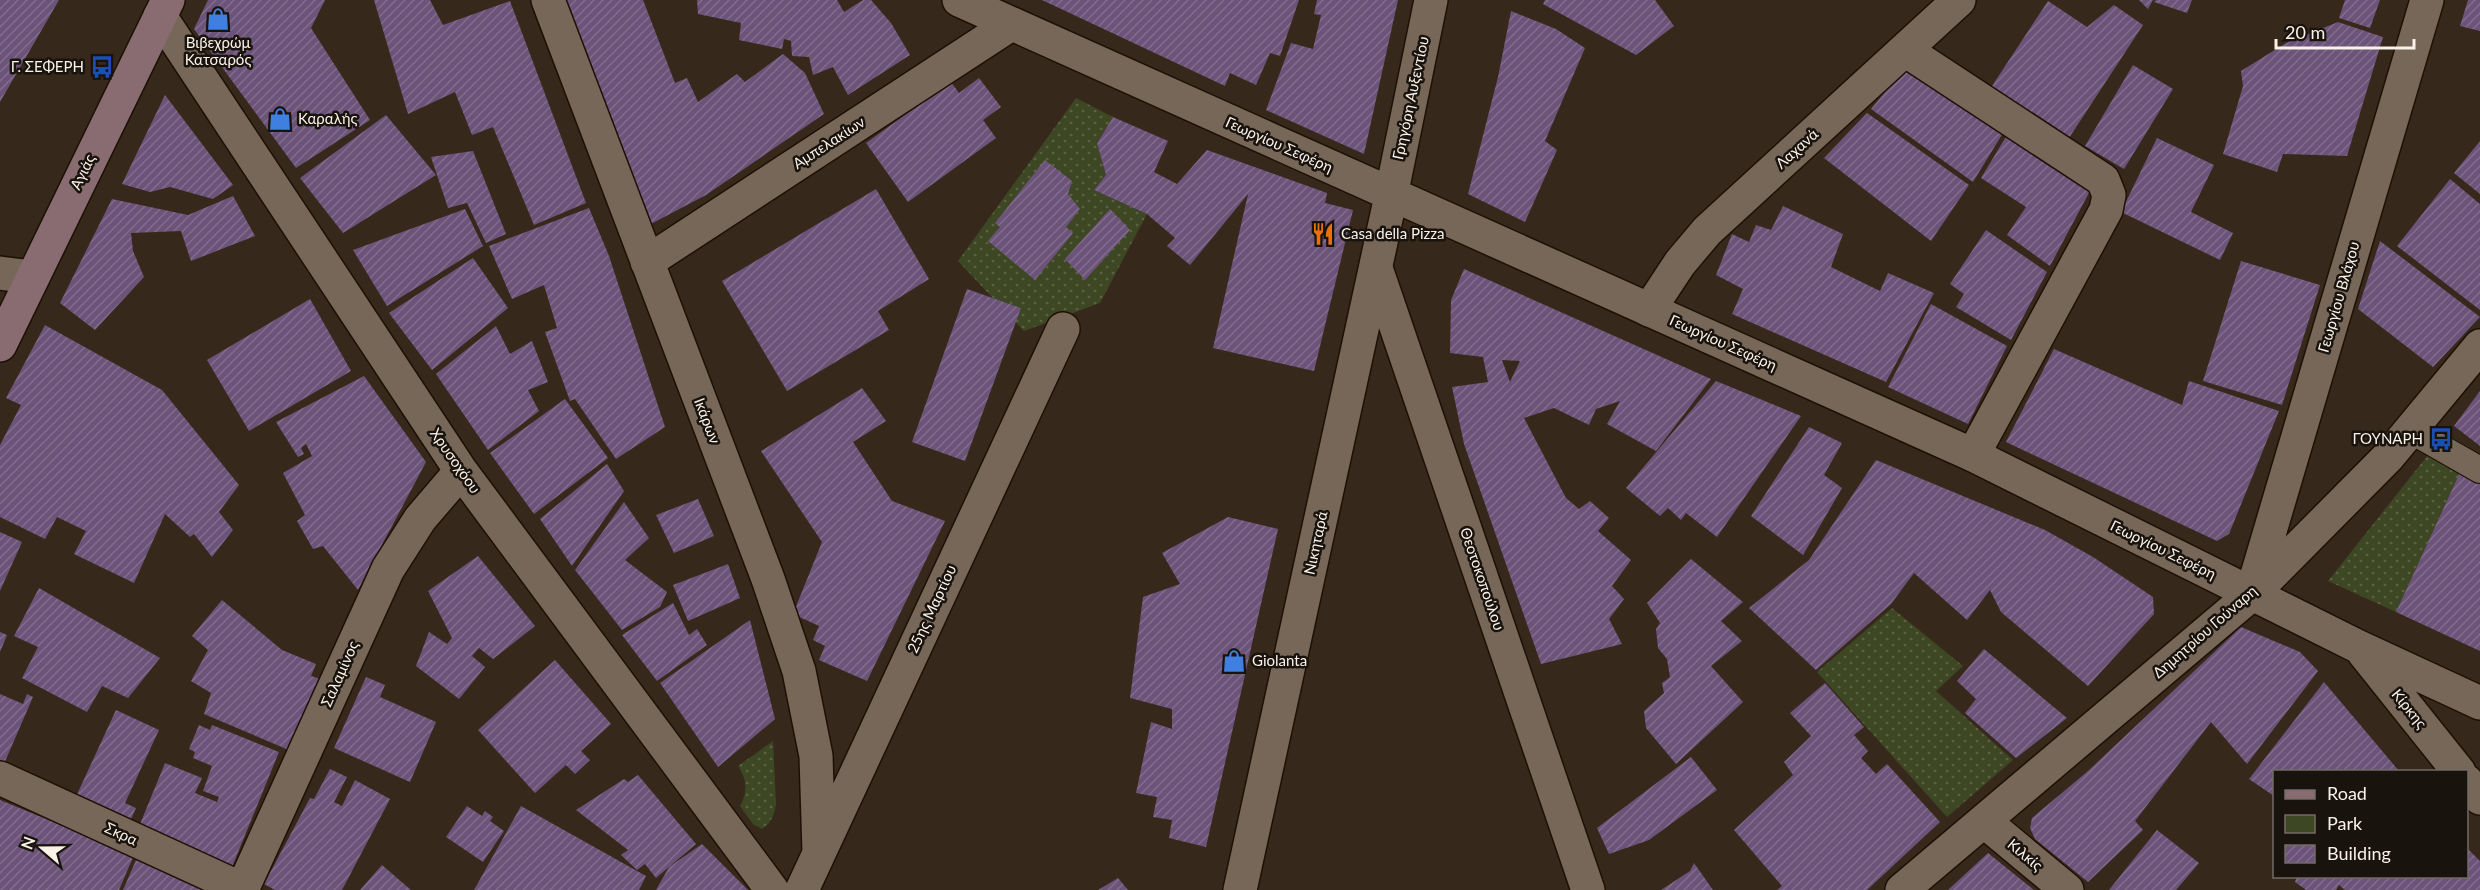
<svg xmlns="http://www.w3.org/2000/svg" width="2480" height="890" viewBox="0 0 2480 890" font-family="Lato,sans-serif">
  <defs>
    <pattern id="green-dots" width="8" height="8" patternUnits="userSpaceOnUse" patternTransform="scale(1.5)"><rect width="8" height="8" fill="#3e4724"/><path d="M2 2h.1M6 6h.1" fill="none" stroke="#5b6244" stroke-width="1.8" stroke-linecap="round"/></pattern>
    <pattern id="building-hatch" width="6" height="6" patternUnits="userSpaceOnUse" patternTransform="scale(1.5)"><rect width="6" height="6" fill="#6b5379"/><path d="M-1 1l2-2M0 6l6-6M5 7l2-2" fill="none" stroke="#816c8c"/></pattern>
  </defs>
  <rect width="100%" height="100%" fill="#36291b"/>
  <path fill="url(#green-dots)" d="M1076,98L1113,117L1097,142L1106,175L1094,190L1147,214L1100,303L1024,331L958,261Z
    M2428,455L2461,470L2396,612L2328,581Z
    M1892,608L1963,666L1936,691L2013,760L1947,817L1817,672Z
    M773,741L776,804C774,815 772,822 762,829L753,824L740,806C748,792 747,779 738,766Z"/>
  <path fill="url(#building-hatch)" fill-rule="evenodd" d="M0,0H59L0,102Z
    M208,0H325L311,28L370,120L296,168L194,29Z
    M374,0H430L443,25L510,1L586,203L534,225L493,127L472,135L455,92L408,114Z
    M565,0H643L675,83L687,78L698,102L737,74L745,82L783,54L805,73L824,114L706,195L649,225Z
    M697,0H837L844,12L863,0H871L891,23L910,55L848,95L833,67L813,75L809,57L792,56L791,41L784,39L782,49L739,40L741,23L698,14Z
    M1042,0H1299L1280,56L1270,53L1256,85L1230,73L1225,86Z
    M1317,0H1398L1364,154L1266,110L1291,43L1313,49L1321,15L1314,14Z
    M1545,0H1655L1674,26L1636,55L1543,4Z
    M2139,0H2153L2148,9Z
    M2156,0H2192L2187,13L2154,2Z
    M2345,0H2380L2370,28L2339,18Z
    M2468,0H2480V31L2460,26Z
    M2048,1L2087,27L2114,5L2143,25L2067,141L1990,89Z
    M1511,11L1556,29L1585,48L1545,141L1557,150L1525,222L1468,194L1498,77Z
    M2338,22L2383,37L2347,156L2283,154L2277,172L2223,154L2243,86L2241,71L2286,43Z
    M1909,63L2003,133L1973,182L1871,109Z
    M2133,65L2173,89L2124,169L2085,146Z
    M979,78L1001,107L983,120L996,138L908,202L866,143L951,82L959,93Z
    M165,95L233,185L213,199L170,187L150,192L122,184Z
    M1867,113L1969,185L1931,241L1824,158Z
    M386,115L436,175L343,233L300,178Z
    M1113,117L1168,141L1154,172L1177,184L1207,150L1327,193L1325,203L1353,210L1314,371L1213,348L1248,194L1190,265L1167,246L1175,238L1147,214L1094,190L1106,175L1097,143Z
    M2007,135L2091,189L2050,266L2007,235L2026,207L1981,178Z
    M2157,138L2214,165L2191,212L2233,233L2220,260L2121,212Z
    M2480,141V194L2454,173Z
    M473,151L506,234L486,243L467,203L448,208L431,157Z
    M1045,160L1072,181L1068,194L1080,209L1066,227L1073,233L1035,280L988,241L1000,227L995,223Z
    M2450,179L2480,204V310L2397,246Z
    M876,189L929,279L878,311L889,330L787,391L722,281Z
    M233,196L255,236L191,261L181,231L131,233L133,251L144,277L95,330L60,303L112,199L188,215Z
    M1783,206L1843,234L1831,267L1880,291L1888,273L1934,293L1886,382L1732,314L1743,289L1716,275L1732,234L1749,242L1756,225L1771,230Z
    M589,208L609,256L665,427L616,459L575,399L570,401L545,332L557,328L544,285L512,299L489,246Z
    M465,209L483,246L387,306L353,250Z
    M1110,209L1130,230L1085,280L1065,259Z
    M1986,230L2047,272L2011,340L1956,307L1964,294L1950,284Z
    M2380,241L2480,317L2433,367L2358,309Z
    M473,258L508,308L432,370L389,313Z
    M2241,261L2320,285L2282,405L2203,381Z
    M1464,269L1711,379L1656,451L1607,424L1620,401L1596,409L1589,425L1554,408L1524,418L1566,498L1579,509L1590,501L1609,518L1598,531L1631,560L1612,586L1624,599L1609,619L1622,644L1541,664L1464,444L1452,387L1488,382L1483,357L1450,353L1451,300ZM1502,360L1520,361L1510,382Z
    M967,289L1021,308L965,461L912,442Z
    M310,299L351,371L249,431L207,360Z
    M1931,304L2007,346L1968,424L1888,387Z
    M45,325L162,390L239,485L219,512L233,530L212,557L194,534L190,537L165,514L134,583L74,554L86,531L57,517L45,539L0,517V445L21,405L6,398Z
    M496,326L510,354L532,341L548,382L528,390L539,411L488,450L436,374Z
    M2054,349L2182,405L2189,381L2279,411L2229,534L2217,541L2006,442Z
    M364,376L426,462L358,590L323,546L313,549L297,521L305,515L283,473L312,456L306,444L301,448L304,454L298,457L276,422Z
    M1716,381L1801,416L1717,537L1686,513L1681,520L1668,508L1660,516L1626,488Z
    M862,388L886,421L853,442L892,501L945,521L867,681L819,660L825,646L813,640L819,626L793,614L822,542L761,451Z
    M2480,391V446L2454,426Z
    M565,399L608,458L534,514L490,453Z
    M1809,427L1842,443L1824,475L1842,488L1803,555L1751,516Z
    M1876,460L2045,530L2093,557L2153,597L2154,614L2088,686L2001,612L1990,590L1967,620L1914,573L1891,604L1816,670L1749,608L1809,560Z
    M607,464L624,491L572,566L540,519Z
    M2461,470L2480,478V651L2396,612Z
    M698,499L714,536L674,553L656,515Z
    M624,502L649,538L625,560L667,592L660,607L622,630L575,570Z
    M1228,517L1278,529L1206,847L1169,838L1172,820L1153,817L1157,797L1136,793L1151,722L1172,729V709L1130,698L1143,597L1180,584L1162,553Z
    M0,532L22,542L0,591Z
    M478,556L535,626L493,659L479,648L472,656L485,667L459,699L416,666L429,632L447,644L452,638L428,591Z
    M1691,559L1743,602L1721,621L1742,641L1711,666L1743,702L1676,764L1646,728L1644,711L1664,693L1662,683L1670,677L1667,659L1658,648L1656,629L1660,623L1647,603Z
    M728,564L740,598L688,621L673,585Z
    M39,588L160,658L128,698L102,686L87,712L22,678L38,647L14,636Z
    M222,600L282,650L316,664L311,676L321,679L291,751L204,714L211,693L191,681L208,650L192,636Z
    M673,603L689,635L697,629L707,645L657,681L622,635Z
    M750,620L775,719L718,767L660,683Z
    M2241,627L2300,652L2318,671L2247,764L2211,722L2135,821L2143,830L2088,882L2035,839L2030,828L2032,818L2088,771Z
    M0,632L7,635L0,652Z
    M1984,649L2067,718L2016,758L1965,713L1976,699L1957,681Z
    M555,660L611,724L581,751L590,760L575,774L566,765L535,793L478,730Z
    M366,677L385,685L380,697L436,722L410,782L334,748Z
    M2324,682L2399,771H2274V796L2249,779Z
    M1825,683L1864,727L1854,735L1868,751L1861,758L1876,774L1887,764L1940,822L1867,890H1777L1782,886L1734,830L1793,775L1784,762L1811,736L1790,713Z
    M0,694L23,704L27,694L33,697L0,773Z
    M116,710L159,730L125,803L136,808L127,828L73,803Z
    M199,725L210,730L212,725L279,752L232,867L138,829L165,763L202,778L195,793L217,802L219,797L203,791L212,766L193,758L195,752L189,749Z
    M1691,757L1717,790L1649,840L1609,854L1597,828Z
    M330,769L347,777L334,802L342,806L355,780L390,799L342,890H275L264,884L310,798L314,799Z
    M638,775L696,844L656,878L645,864L637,870L621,855L628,850L576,810L624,779L628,782Z
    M0,800L134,855L119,890H0Z
    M467,806L482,816L485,811L493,817L490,821L504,831L483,862L446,837Z
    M521,806L646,876L639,890H474Z
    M2157,830L2199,863L2176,890H2109Z
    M702,844L748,890H656L669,867Z
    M2466,847L2480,861V890H2345L2339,885L2336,890H2306L2295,882L2297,876H2466Z
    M1988,853L2034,890H1948Z
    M136,860L209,890H123Z
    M1694,863L1713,890H1661L1690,871Z
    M382,865L411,890H360Z
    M1118,878L1128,890H1098Z"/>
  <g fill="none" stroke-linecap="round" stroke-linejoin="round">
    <g stroke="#1d1105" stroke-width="28">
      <path id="service" d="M2410,430L2480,470"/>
    </g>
    <g stroke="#1d1105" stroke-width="36">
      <path id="minor" d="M548,0L768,579L799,671L816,756L819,852
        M160,16L461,471L772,890
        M1905,50L2103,180L2109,195L2106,210L1973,455
        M647,262L1011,24
        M1376,268L1588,890
        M0,273L32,277
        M1649,310L1680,263L1707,231L1959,0
        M2252,592L2427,0
        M0,778L242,889
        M1984,821L2067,890
        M242,890L388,569L420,519L461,471
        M802,890L1063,329
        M1902,890L2252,594L2388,457L2480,346"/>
    </g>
    <g stroke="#1d1105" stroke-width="36">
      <path id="tertiary" d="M959,0L1973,455L2359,647L2480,703
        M2364,653L2459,772
        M2466,781L2480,798
        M1240,890L1391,196L1431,0"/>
    </g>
    <g stroke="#1d1105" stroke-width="36">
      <path id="secondary" d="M0,345L168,0"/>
    </g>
    <use href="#service" stroke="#776758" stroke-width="26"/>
    <use href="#minor" stroke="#776758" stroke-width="33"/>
    <use href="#tertiary" stroke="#776758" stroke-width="33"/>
    <use href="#secondary" stroke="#886c71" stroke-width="33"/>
  </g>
  <defs>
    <g id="shop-bare" transform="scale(1.8)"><path d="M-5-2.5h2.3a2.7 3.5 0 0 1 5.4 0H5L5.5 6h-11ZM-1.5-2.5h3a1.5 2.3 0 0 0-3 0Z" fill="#3f7fe0" stroke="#19130d" stroke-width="2.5" paint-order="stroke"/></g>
    <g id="bus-bare" transform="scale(1.8)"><path d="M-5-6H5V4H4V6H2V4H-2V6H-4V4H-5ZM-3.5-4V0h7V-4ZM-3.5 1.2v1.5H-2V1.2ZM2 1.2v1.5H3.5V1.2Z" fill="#1a4fb4" stroke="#19130d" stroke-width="2.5" paint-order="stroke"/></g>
    <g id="restaurant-bare" transform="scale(1.8)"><path d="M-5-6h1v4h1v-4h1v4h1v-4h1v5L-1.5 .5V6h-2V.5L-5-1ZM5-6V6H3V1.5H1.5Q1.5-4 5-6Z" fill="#e8710a" stroke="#19130d" stroke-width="2.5" paint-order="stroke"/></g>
  </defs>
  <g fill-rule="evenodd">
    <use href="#shop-bare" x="218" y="19"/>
    <use href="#bus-bare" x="102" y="67"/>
    <use href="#shop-bare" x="280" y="119"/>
    <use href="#restaurant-bare" x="1323" y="234"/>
    <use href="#bus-bare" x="2441" y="439"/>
    <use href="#shop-bare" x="1234" y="661"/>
  </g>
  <g text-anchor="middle" stroke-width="5" stroke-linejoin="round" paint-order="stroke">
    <g font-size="15" fill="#faf1e8" stroke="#19130d" text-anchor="start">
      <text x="218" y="48" text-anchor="middle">Βιβεχρώμ<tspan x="218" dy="17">Κατσαρός</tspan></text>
      <text x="84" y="72" text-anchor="end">Γ. ΣΕΦΕΡΗ</text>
      <text x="298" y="124">Καραλής</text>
      <text x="1341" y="239">Casa della Pizza</text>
      <text x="2423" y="444" text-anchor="end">ΓΟΥΝΑΡΗ</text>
      <text x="1252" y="666">Giolanta</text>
    </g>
    <g font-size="15" fill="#faf1e8" stroke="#19130d">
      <text transform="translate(1411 98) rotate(-78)" y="5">Γρηγόρη Αυξεντίου</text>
      <text transform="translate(829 143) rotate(-33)" y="5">Αμπελακίων</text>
      <text transform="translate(1279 145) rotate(24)" y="5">Γεωργίου Σεφέρη</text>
      <text transform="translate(1797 149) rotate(-42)" y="5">Λαχανά</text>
      <text transform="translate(83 172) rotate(-64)" y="5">Αγιάς</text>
      <text transform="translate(2339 297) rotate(-74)" y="5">Γεωργίου Βλάχου</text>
      <text transform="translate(1723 343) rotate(24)" y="5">Γεωργίου Σεφέρη</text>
      <text transform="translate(707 421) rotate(69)" y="5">Ικάρων</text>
      <text transform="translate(455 461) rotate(55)" y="5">Χρυσοχόου</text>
      <text transform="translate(1316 543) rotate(-78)" y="5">Νικηταρά</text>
      <text transform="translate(2163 550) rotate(26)" y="5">Γεωργίου Σεφέρη</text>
      <text transform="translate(1482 579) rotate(71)" y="5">Θεοτοκοπούλου</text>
      <text transform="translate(932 609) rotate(-65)" y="5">25ης Μαρτίου</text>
      <text transform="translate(2205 632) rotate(-41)" y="5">Δημητρίου Γούναρη</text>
      <text transform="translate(340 674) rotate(-66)" y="5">Σαλαμίνος</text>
      <text transform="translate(2409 709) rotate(51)" y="5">Κίρκης</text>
      <text transform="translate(121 834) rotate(25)" y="5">Σκρα</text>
      <text transform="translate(2025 855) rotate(40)" y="5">Κιλκίς</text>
    </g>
  </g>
  <rect x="2273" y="770" width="195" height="108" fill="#19130d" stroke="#736c65" stroke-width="1.5"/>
  <rect x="2285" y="790" width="30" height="9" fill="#886c71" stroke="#736c65" stroke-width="1.5"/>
  <text x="2327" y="800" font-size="18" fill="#faf1e8">Road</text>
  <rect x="2285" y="815" width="30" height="18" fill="#3e4724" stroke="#736c65" stroke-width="1.5"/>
  <text x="2327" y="830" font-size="18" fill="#faf1e8">Park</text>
  <rect x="2285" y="845" width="30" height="18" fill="url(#building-hatch)" stroke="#736c65" stroke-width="1.5"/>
  <text x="2327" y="860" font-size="18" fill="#faf1e8">Building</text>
  <g transform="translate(42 848) rotate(290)" stroke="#19130d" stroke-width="4.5" paint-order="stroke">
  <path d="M0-4.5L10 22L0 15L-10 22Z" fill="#faf1e8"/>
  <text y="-9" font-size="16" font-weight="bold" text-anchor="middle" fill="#faf1e8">N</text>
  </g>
  <path d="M2276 39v9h138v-9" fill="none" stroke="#faf1e8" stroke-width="3"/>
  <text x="2285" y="39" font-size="18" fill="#faf1e8" stroke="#19130d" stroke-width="4.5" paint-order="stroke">20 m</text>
</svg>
